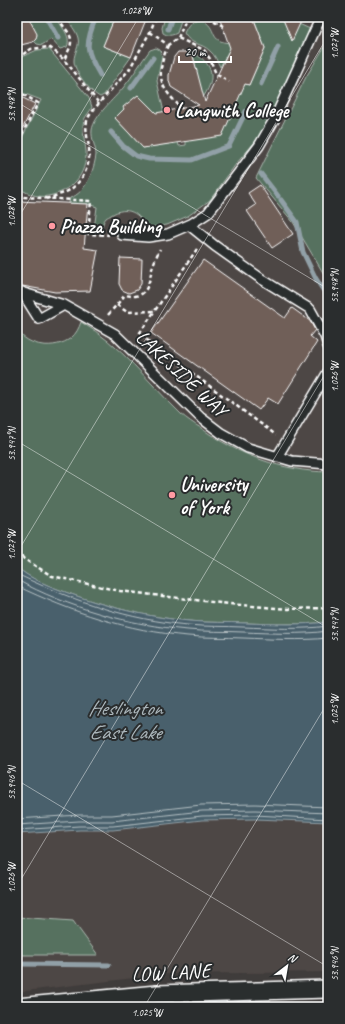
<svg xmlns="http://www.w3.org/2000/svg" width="345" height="1024" viewBox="0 0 345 1024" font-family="Caveat,sans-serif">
  <rect width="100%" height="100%" fill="#3f3c3b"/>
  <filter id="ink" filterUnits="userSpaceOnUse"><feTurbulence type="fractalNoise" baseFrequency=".025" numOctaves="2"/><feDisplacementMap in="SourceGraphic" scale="8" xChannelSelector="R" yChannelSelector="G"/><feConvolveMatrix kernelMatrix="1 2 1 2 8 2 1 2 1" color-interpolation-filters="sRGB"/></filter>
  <g filter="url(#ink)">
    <path fill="#4e4644" d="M17,17H328V972L167,974L17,992Z"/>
    <path fill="#56715f" stroke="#aab8af" d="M28,17H57C60,27 72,35 67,47L60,49L51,39L42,45L37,44L34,41L36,39L37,36Z
      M66,17H115L103,46L131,57L104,95L100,97C91,93 73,70 74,60C74,53 80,46 78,38C76,30 70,25 66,17Z
      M165,17H182L177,33C171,36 168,36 163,33L162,28Z
      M257,17H282L290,35L299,24L310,29L275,107L259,137L236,164L210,200L188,216L167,225L146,228C140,213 127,205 111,215C110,216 107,217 106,218C103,221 102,227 101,230L94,229L97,207L88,204L69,203L70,198C86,193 94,170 96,155C96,147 91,139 92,130C94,116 114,99 123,88C133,76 140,63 150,50L156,48L160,50L162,56L157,81L164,112L158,118L152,109L138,95L124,107V109L115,118L143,148L178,142L179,146L186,145V141L236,80L249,85L265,48L254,19Z
      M200,19C221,28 205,43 234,43V52H228L220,67C217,61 215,55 210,51C201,42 191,46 184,33C188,25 191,20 200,19Z
      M328,41V281L293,222L256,178L306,77Z
      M49,49L89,98L92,107C90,112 86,115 84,120C81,129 85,141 86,151C87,175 71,192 48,196C38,198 24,193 17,186V148L41,100L20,92L17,87V59L37,50Z
      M188,52C202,55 215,67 210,84C208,90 204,96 201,101L187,86L195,63L193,56Z
      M81,322C121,345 148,382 181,414C187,419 194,424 201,428C238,455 282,471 328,472V622C301,625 273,624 246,623C227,622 208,623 189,621C147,617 107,607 68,593C52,587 29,579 17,567V330C28,347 55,350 71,338C76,334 79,328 81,322Z
      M17,917L73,921L98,955H17Z"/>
    <path fill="#48616c" stroke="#91a0a7" d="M17,567C29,579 52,587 68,593C107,607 147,617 189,621C208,623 227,622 246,623C273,624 301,625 328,622V822L255,819L202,820L113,830H80L17,834Z"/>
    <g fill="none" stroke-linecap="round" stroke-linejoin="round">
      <path stroke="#b6c0c4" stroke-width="1" d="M17,573L21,576C74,601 129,620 188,625C206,627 225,626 243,627C271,628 300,630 328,626
        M17,580C69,608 129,625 188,630C206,632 225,631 243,632C271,633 300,635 328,631
        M17,586C71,612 128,631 188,636C206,638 225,637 243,638C271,639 300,641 328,638
        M17,819L79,815H112L201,805L255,804L328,807
        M17,825L79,821H112L202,811L255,810L328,813
        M17,830L79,826H113L202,816L255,815L328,819"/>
      <path stroke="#91a0a7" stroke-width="5" d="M46,17L58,38
        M96,17C85,44 85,50 100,75
        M168,29L172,17
        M261,84L278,47
        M131,88L153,58
        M111,132L123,146L136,156L149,159L192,160L229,146L246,111
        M261,174L278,196
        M281,200L297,222L303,252L316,279L328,297
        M17,964L109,965
        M132,1007L179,1003L261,999"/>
    </g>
    <path fill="#705e58" stroke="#fff" d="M17,17H28L37,34L36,39L33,42L17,46Z
      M115,17H147L131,57L103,46Z
      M219,17H253L265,48L249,85L245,84L222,136L143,148L115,118L124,109L123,107L138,95L156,113L199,105L171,87L169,81V75L174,57L178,52H188L193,56L205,102L230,48Z
      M282,17H303L292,41Z
      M17,95L35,104L17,139Z
      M260,185L293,234L272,248L247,211L256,205L248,193Z
      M17,201L88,204L84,248L98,250L90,291L55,292L17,285Z
      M120,258L142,259L141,284L137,290L129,293L122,290L119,284Z
      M203,260L285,318L292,308L310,321L315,330L310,336L317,342L278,404L268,398L259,410L151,333Z"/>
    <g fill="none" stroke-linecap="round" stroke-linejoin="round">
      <g stroke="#fff" stroke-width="12">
        <path id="lane" d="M189,225L215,246L263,280L310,309L325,336L328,346
          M122,235L148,237L168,234L191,224L208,213L259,146L274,120L321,17
          M17,291L64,305L115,334L200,417L221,433L248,448L292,461L328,464
          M22,292L39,319L64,305
          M277,457L328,372"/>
      </g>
      <g stroke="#fff" stroke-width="20">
        <path id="street" d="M17,1007L157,994L328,989"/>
      </g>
      <path stroke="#fff" stroke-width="2.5" stroke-dasharray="4 3" stroke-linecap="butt" d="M59,17C61,27 72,32 71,42C71,48 66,55 64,60
        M208,17L223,26
        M150,32L168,45L178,38L204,50L210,59L216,74L229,82
        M178,38L187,17
        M168,45C163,58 157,73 164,87C168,95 176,102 182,109
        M17,58L31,49L49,47C69,61 83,85 99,103L129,70L150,32L156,17
        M17,91L38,103L17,144
        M17,194L24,197L91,201L88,234L109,235
        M46,199C52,197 59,195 66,192C82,184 91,166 89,148C88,140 85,130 87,121C89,114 95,109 99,103
        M197,249L139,334L276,435
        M117,305L127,312L155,311
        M108,315L125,295C147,300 148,286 152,269C154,262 157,255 160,249
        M17,551L24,559L52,576L120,591L229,604L288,609L328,608"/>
      <use href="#lane" stroke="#2a2d2e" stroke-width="9"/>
      <use href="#street" stroke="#2a2d2e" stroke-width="17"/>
    </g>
  </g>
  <path fill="none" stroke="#fff" stroke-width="1" stroke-opacity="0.45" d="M17,102L328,289M17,220L139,17M17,441L328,628M17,553L328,36M17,780L328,967M17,886L328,369M144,1007L328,702"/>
  <g fill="#ff9aa2" stroke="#2a2d2e" stroke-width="1.5">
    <circle cx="167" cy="110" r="4"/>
    <circle cx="52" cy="226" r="4"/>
    <circle cx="172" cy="495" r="4"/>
  </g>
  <g text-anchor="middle" stroke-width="4" stroke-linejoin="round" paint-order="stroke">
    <g font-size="20" font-weight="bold" fill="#fff" stroke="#2a2d2e" text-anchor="start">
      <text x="175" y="117">Langwith College</text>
      <text x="60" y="233">Piazza Building</text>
      <text x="180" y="491">University<tspan x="180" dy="23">of York</tspan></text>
    </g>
    <g font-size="20" fill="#fff" stroke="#2a2d2e">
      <text transform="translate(182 373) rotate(43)" y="7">LAKESIDE WAY</text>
      <text transform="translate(171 972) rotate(-3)" y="7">LOW LANE</text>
    </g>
    <g font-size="21" font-style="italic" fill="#adb8bd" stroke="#2a2d2e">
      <text x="125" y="715">Heslington<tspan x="125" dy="24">East Lake</tspan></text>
    </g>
  </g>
  <rect width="345" height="1024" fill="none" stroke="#2a2d2e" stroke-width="44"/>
  <g transform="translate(287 966) rotate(31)" stroke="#2a2d2e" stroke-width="3" paint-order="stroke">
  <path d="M0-3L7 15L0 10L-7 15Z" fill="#ffffff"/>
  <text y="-6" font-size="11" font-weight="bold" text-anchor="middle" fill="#ffffff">N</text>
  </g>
  <path d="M179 56v6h52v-6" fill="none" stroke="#ffffff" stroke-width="2"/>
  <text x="185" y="56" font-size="12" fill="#ffffff" stroke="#2a2d2e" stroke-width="3" paint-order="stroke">20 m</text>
  <rect x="22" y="22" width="301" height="980" fill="none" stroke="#fff" stroke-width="1.5"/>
  <g font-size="10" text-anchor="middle" fill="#fff">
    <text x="136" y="14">1.028°W</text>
    <text transform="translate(334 44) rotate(-90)" y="4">1.027°W</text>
    <text transform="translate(11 105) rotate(-90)" y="4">53.948°N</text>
    <text transform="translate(11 212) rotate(-90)" y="4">1.028°W</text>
    <text transform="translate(334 286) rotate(-90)" y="4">53.948°N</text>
    <text transform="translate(334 377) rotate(-90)" y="4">1.026°W</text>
    <text transform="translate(11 444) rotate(-90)" y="4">53.947°N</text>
    <text transform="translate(11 545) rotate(-90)" y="4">1.027°W</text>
    <text transform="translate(334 625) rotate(-90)" y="4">53.947°N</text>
    <text transform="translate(334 710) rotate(-90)" y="4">1.025°W</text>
    <text transform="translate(11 783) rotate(-90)" y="4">53.946°N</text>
    <text transform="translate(11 878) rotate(-90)" y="4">1.026°W</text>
    <text transform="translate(334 964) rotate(-90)" y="4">53.946°N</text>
    <text x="147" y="1016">1.025°W</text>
  </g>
</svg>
